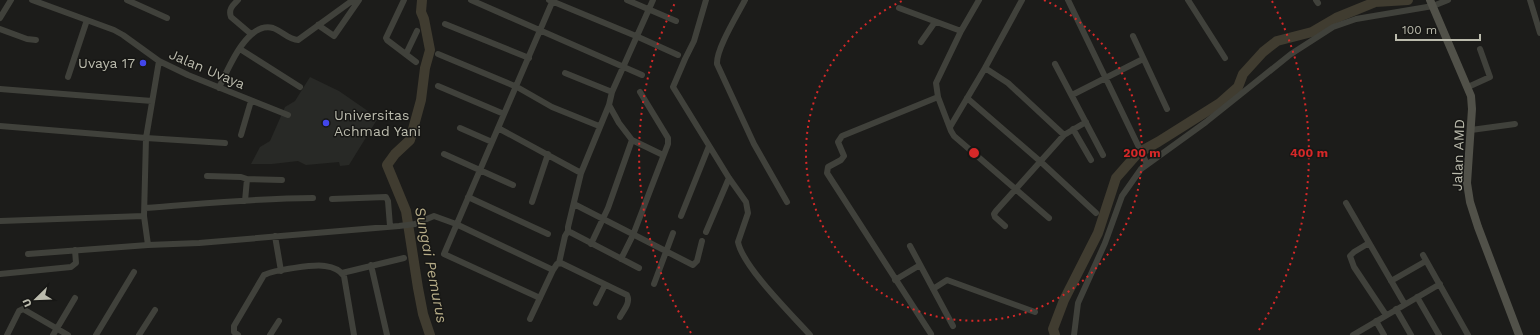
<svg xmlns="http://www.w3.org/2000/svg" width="1540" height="335" viewBox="0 0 1540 335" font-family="'Work Sans',sans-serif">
  <rect width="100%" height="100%" fill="#1c1c1a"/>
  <path fill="#282926" d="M310,77L339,91L378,118L349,165L340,166L339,162L306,165L298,161L272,164H251L260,147L270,141L285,107L295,101Z"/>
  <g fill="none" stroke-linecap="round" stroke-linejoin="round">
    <path stroke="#403c30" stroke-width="10" d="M422,0L421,12L424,19L430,50L425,68L421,100L410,140L395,154L387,165L406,211L418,288L423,314L430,335
      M1055,335L1053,329L1064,300L1098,233L1116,178L1138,153L1158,142L1220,103L1238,87L1243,74L1263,52L1277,41L1312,32L1336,18L1375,2L1408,0"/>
    <path stroke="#40413b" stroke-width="6" d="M32,0L114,30L123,35L159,61L188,75L288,115
      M127,0L167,18
      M238,0C233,5 228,9 231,17L251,34
      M404,0L386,38L387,40L416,62
      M471,0L642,75
      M549,0L636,36L678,55
      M627,0L676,21
      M706,0L694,41L685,59L673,87L729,178L746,202L748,213L738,242C743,267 792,315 810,335
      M745,0C738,14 716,49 717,64L754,144L787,202
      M1068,0L1147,164
      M1188,0L1225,58
      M1316,0L1318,3
      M1530,0L1540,33
      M899,8L961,31L979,0
      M0,18L11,0
      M445,24L529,58
      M318,25L334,36L359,0
      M0,29L27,39L36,40
      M961,31L936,83L938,97L951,131L954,136L1049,218
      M1133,36L1167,109
      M921,42L935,22
      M240,49L300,87
      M406,54L417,31
      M438,54L517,87L552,107L599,126
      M1055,64L1103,155
      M985,68L1008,83L1064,135
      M565,73L612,92
      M68,77L87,20
      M438,86L504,114
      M1468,87L1490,77L1480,49
      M219,88C228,69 247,21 273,28C282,31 289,40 298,40L353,0
      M0,89L152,101
      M1072,95L1143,59
      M967,98L1041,162L1096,213
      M609,105L619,123L632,140L663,155
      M0,126L146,138L159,61
      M950,127L985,68L1022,0
      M460,128L492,142
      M498,128L581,173
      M1073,129L1091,160
      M1471,130L1515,124
      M241,135L251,101
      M444,154L513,185
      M207,176L241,177L247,179
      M468,197L548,234
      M332,199L386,197L388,201L390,226
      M245,201L247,179L282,180
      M532,202L548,154
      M1346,203L1404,303
      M574,204L693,265L697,261L702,241
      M145,208C201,204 257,198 313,198
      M681,216L709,146
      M0,221L144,216
      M1005,226L995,217L994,214L996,211L1064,135L1086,122
      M568,231L639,268
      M706,232L729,178
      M275,236L281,271
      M1369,243L1354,252L1350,256L1354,267L1386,315
      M591,244L608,208L632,140
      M148,245L144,216L146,138L225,143
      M910,246L953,326
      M28,254L148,245L199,243L399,226L415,224L434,216L456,224L553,270
      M1423,255L1468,335
      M621,259L633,235L668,144V138L640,92
      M559,263L565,236L568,231V227L581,173L609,105L612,92L653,0
      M371,265L387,335
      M342,273L404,258
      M0,274L71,267L76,263L75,250
      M895,280L920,265
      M1391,281L1426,261
      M654,284L673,233
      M933,289L947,280L1035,312
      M1417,297L1439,335
      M540,298L444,254L553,0
      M596,303L605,285
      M1396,309L1411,335
      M530,319L553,270L557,264L561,263L627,295C631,303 623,311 620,317
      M1376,321L1384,335
      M931,334L827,173L828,167L841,160L844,156L838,142L842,136L938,97
      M7,335L19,311L23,309L68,335
      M53,335L75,298
      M96,335L134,272
      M139,335L155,310
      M238,335L234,332V326L264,275C274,270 315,264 325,266C333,267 340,270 344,276L354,335
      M270,335L279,321
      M1074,335L1078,303L1105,243L1122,196L1141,169L1206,122L1291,54L1333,27L1356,19L1433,6L1448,0
      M1353,335L1440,284"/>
    <path stroke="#515149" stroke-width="8" d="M1430,0L1471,96L1472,109L1467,183L1470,202L1478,227L1519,335"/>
  </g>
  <g fill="none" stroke="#d62828" stroke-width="2" stroke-dasharray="2 4">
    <path d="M1044 0A168 168 0 1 1 904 0"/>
    <path d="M691 333A335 335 0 0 1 676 1M1272 1A335 335 0 0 1 1257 333"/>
  </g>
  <g fill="#4246ec" stroke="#171715" stroke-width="1.5">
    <circle cx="143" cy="63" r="4"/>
    <circle cx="326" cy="123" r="4"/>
  </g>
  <g text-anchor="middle" stroke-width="3" stroke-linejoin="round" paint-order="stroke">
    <g font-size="14" fill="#bbbbad" stroke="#171715" text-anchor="end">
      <text x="135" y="68">Uvaya 17</text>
      <text x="334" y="120" text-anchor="start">Universitas<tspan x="334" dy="16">Achmad Yani</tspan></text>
    </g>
    <g font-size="14" fill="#bbbbad" stroke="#171715">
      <text transform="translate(207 69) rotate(23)" y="5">Jalan Uvaya</text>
      <text transform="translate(1458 155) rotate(-88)" y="5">Jalan AMD</text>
    </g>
    <g font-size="15" font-style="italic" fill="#b4aa86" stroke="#171715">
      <text transform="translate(431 265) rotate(79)" y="5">Sungai Pemurus</text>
    </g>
  </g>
  <circle cx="974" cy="153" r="6" fill="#d62828" stroke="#171715" stroke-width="2"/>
  <g font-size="12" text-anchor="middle" font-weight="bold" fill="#d62828" stroke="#171715" stroke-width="3" stroke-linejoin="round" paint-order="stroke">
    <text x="1142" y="157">200 m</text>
    <text x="1309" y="157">400 m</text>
  </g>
  <g transform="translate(36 299) rotate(247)" stroke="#171715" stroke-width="3" paint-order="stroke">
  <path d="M0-3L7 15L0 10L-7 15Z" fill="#bbbbad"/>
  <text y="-6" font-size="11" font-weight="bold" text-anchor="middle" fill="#bbbbad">U</text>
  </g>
  <path d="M1396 34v6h84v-6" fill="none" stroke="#bbbbad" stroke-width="2"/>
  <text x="1402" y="34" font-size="12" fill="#bbbbad" stroke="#171715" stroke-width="3" paint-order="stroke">100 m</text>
</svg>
